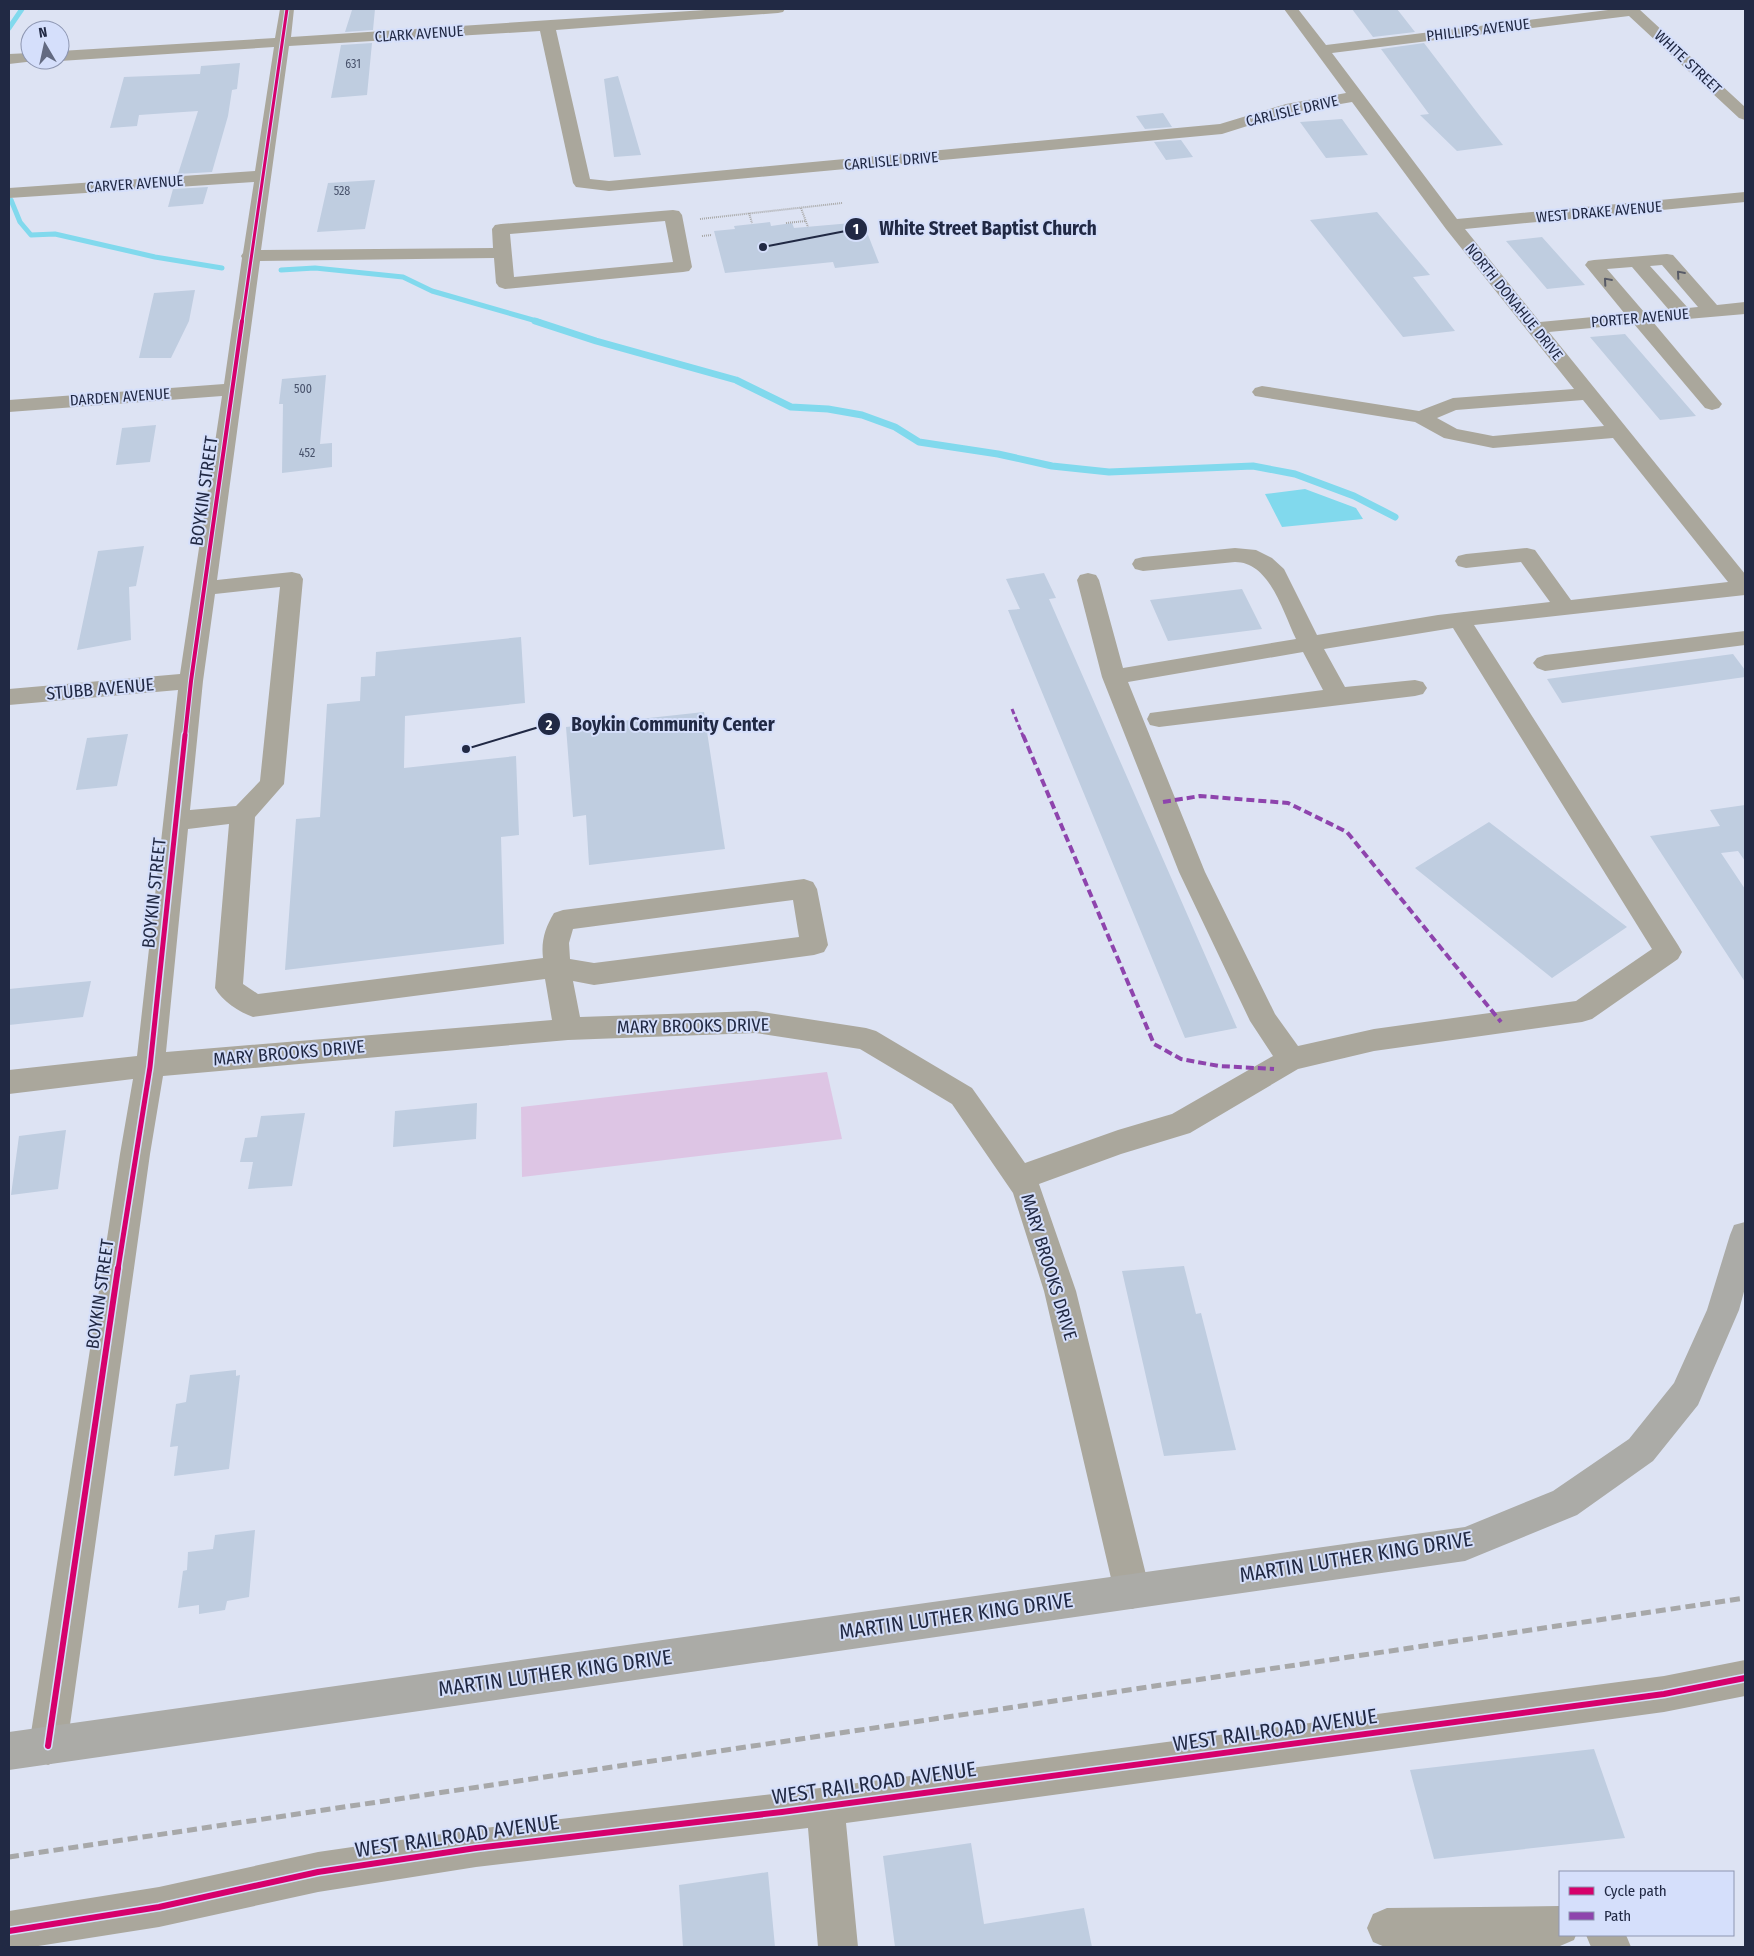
<svg xmlns="http://www.w3.org/2000/svg" width="1754" height="1956" viewBox="0 0 1754 1956" font-family="'Fira Sans Condensed',sans-serif">
  <rect width="100%" height="100%" fill="#dde3f3"/>
  <path fill="#ddc5e4" d="M827,1072L842,1139L522,1177L521,1107Z"/>
  <path fill="#81d9ed" d="M1305,489L1356,508L1363,519L1282,527L1265,494Z"/>
  <g fill="none" stroke-linecap="round" stroke-linejoin="round">
    <path stroke="#81d9ed" stroke-width="5" d="M9,28L22,9
      M11,200L20,222L31,235L55,234L155,257L222,268
      M281,270L315,268L403,277L432,291L540,322"/>
    <path stroke="#81d9ed" stroke-width="7" d="M535,321L596,341L736,380L791,407L828,409L862,415L895,427L919,442L998,454L1052,466L1109,472L1253,466L1295,474L1354,496L1395,517"/>
  </g>
  <path fill="#bfcde0" d="M375,9L373,30L345,32L352,10Z
    M1352,9H1397L1415,32L1373,37Z
    M372,43L367,95L331,98L341,45Z
    M1424,43L1479,115L1503,145L1457,151L1420,115L1429,114L1381,49Z
    M240,63L237,89L232,90L228,116L212,172L178,174L198,111L139,115L137,126L110,128L124,77L200,74L201,66Z
    M618,76L641,155L614,157L604,79Z
    M1163,113L1172,127L1145,129L1136,116Z
    M1342,119L1368,155L1326,158L1300,122Z
    M1181,140L1193,157L1166,160L1154,142Z
    M375,180L365,229L317,232L328,183Z
    M208,187L203,204L168,207L173,189Z
    M1377,212L1430,275L1413,277L1455,331L1403,337L1310,220Z
    M770,222L771,226L792,223L794,228L863,222L879,263L835,268L833,262L725,273L714,231L735,229L734,226Z
    M1542,237L1585,285L1547,289L1506,241Z
    M195,290L189,321L171,358H139L154,293Z
    M1625,334L1696,416L1660,420L1590,337Z
    M326,375L320,444L332,443V467L282,473L283,404H279L282,379Z
    M156,425L150,462L116,465L122,428Z
    M144,546L136,586L129,587L131,640L77,650L98,551Z
    M1044,573L1056,598L1049,599L1237,1028L1185,1038L1008,610L1020,609L1006,579Z
    M1242,589L1262,629L1168,641L1150,600Z
    M521,637L525,703L405,716L404,768L516,756L519,835L501,837L504,944L285,970L296,819L320,817L327,704L360,701L361,677L375,676L376,652Z
    M1733,654L1745,670V677L1562,703L1547,679Z
    M704,712L725,849L589,865L586,815L573,817L566,727Z
    M128,734L117,786L76,790L87,738Z
    M1745,805V861L1738,851L1721,853L1745,889V982L1650,836L1720,826L1710,810Z
    M1489,822L1627,927L1552,978L1415,868Z
    M91,981L83,1017L9,1025V989Z
    M477,1103L476,1139L393,1147L395,1111Z
    M305,1113L292,1186L248,1189L253,1162H240L245,1138L257,1137L261,1116Z
    M66,1130L58,1189L11,1195L19,1136Z
    M1184,1266L1196,1314L1201,1313L1236,1450L1164,1456L1122,1271Z
    M236,1370V1376L240,1375L229,1469L174,1476L178,1446L170,1447L176,1404L186,1402L190,1375Z
    M255,1530L249,1597L227,1601L225,1610L199,1614V1605L178,1608L183,1571L187,1570L188,1552L213,1549L215,1535Z
    M1594,1749L1625,1838L1434,1859L1410,1770Z
    M971,1843L984,1924L1084,1908L1092,1947H895L883,1856Z
    M768,1872L775,1947H683L679,1885Z"/>
  <g fill="none" stroke-linecap="round" stroke-linejoin="round">
    <path stroke="#a8a8a7" stroke-width="2" stroke-dasharray="1 1" stroke-linecap="butt" d="M801,208L808,227
      M749,213L752,223
      M700,219L842,203
      M786,223L806,221
      M702,236L712,235"/>
    <path fill="#aaa79c" fill-rule="evenodd" d="M280,9H294L291,37L721,9H785L783,12L778,13L556,30L590,179L609,181L1220,124L1286,104L1346,93L1284,9H1298L1326,45L1616,9H1639L1745,107V120L1739,118L1629,16L1332,53L1457,219L1745,192V202L1465,229L1540,322L1625,314L1585,265L1588,261L1594,260L1667,254L1673,255L1717,305L1745,302V314L1653,322L1722,404L1719,408L1712,410L1705,408L1634,324L1549,332L1745,574V595L1474,625L1678,945L1682,952L1678,959L1592,1019L1582,1022L1374,1051L1298,1069L1190,1133L1121,1154L1039,1184L1076,1291L1150,1591L1145,1604L1132,1609L1119,1604L1114,1591L1044,1291L1013,1193L952,1104L860,1049L756,1033L568,1040L163,1076L150,1154L67,1746L61,1759L48,1765L35,1759L29,1746L120,1154L133,1079L9,1094V1070L137,1056L178,690L9,705V689L180,674L222,396L9,412V400L224,384L242,258L241,256L243,253L254,182L9,198V188L255,171L274,47L60,61L58,60H60V51L275,38ZM540,31L573,183L576,187L609,191L1222,134L1289,113L1352,102L1446,229L1574,389L1453,398L1419,411L1262,386L1255,388L1252,392L1255,396L1415,422L1444,438L1493,448L1613,438L1728,582L1571,600L1535,550L1527,548L1466,554L1458,556L1455,561L1458,566L1466,568L1521,562L1550,602L1438,615L1317,635L1284,569L1272,558L1256,550L1235,548L1143,557L1135,559L1132,564L1135,569L1143,571L1235,562C1270,562 1283,612 1296,639L1123,668L1099,580L1096,575L1088,573L1080,575L1077,580L1102,677L1179,872L1250,1021L1273,1056L1172,1114L1118,1130L1025,1163L972,1088L876,1031L866,1028L756,1011L580,1017L573,981L594,985L814,955L824,952L828,945L817,889L813,882L804,879L563,910L554,913C545,928 541,941 543,958L258,994L243,984L255,817L284,784L303,579L300,574L292,572L217,580L260,261L494,258L496,283L499,287L505,289L683,272L689,271L692,267L682,215L679,211L673,210L501,224L495,225L492,229L493,248L261,250L289,46ZM665,221L673,262L514,277L510,234ZM1662,265L1698,307L1688,308L1650,266ZM1632,267L1669,310L1644,312L1607,269ZM1583,400L1604,426L1493,436L1457,429L1437,418L1456,410ZM280,587L260,781L236,806L190,810L203,681L215,594ZM1453,628L1652,949L1576,1001L1374,1029L1298,1046L1275,1014L1205,872L1128,682L1303,652L1323,690L1150,713L1147,719L1150,725L1159,727L1415,696L1423,694L1427,688L1423,682L1415,680L1345,687L1324,649ZM229,824L215,988C222,1001 239,1012 253,1017L545,979L552,1020L166,1052L188,829ZM793,900L799,937L594,963L570,959L569,943L573,929Z
      M30,53V60H36L35,61L9,64V54Z
      M1745,631V645L1545,671L1537,668L1533,663L1537,658L1545,655Z
      M1745,1660V1696L1664,1712L846,1823L858,1947H818L808,1828L476,1867L318,1892L159,1927L32,1947H9V1911L159,1887L318,1852L476,1829L782,1793L1664,1676Z
      M1560,1906V1935H1576L1574,1940L1560,1946L1385,1947L1373,1942L1367,1928L1373,1914L1387,1908Z
      M1586,1935H1626L1631,1947H1591Z"/>
    <path fill="#ababa7" fill-rule="evenodd" d="M1745,1222V1288L1739,1310L1698,1405L1653,1461L1577,1515L1465,1561L9,1770V1732L1465,1527L1553,1491L1629,1439L1674,1383L1707,1310L1730,1235L1734,1225Z"/>
    <path stroke="#a7a8a9" stroke-width="5" stroke-dasharray="10 5" stroke-linecap="butt" d="M9,1857L1745,1598"/>
    <path stroke="#8e44ad" stroke-width="3" stroke-dasharray="5.5 3" stroke-linecap="butt" d="M1012,709L1023,736"/>
    <path stroke="#8e44ad" stroke-width="4" stroke-dasharray="8 4" stroke-linecap="butt" d="M1023,735L1154,1044L1181,1059L1219,1066L1274,1069
      M1163,802L1200,796L1288,803L1347,832L1501,1022"/>
    <g stroke="#d5dffb" stroke-width="5">
      <path id="cycleway-far3" d="M242,322L287,9"/>
    </g>
    <g stroke="#d5dffb" stroke-width="6">
      <path id="cycleway-far2" d="M185,736L191,681L242,321"/>
    </g>
    <g stroke="#d5dffb" stroke-width="8">
      <path id="cycleway-far1" d="M118,1269L150,1067L185,735"/>
    </g>
    <g stroke="#d5dffb" stroke-width="9">
      <path id="cycleway" d="M48,1746L118,1268
        M9,1931L159,1907L318,1872L476,1848L782,1812L1664,1694L1745,1678"/>
    </g>
    <use href="#cycleway-far3" stroke="#d6006c" stroke-width="3"/>
    <use href="#cycleway-far2" stroke="#d6006c" stroke-width="4"/>
    <use href="#cycleway-far1" stroke="#d6006c" stroke-width="5"/>
    <use href="#cycleway" stroke="#d6006c" stroke-width="6"/>
  </g>
  <defs><path id="oneway-chevron" d="M-2-3.5L2.5 0L-2 3.5" fill="none" stroke-width="1.6" stroke-linecap="round" stroke-linejoin="round" transform="scale(1.25)"/></defs>
  <g stroke="#585b67">
    <use href="#oneway-chevron" transform="translate(1680 274) rotate(-131)"/>
    <use href="#oneway-chevron" transform="translate(1607 281) rotate(-131)"/>
  </g>
  <g text-anchor="middle" stroke-width="4" stroke-linejoin="round" paint-order="stroke">
    <g font-size="12" fill="#48526b">
      <text x="353" y="68">631</text>
      <text x="342" y="195">528</text>
      <text x="303" y="393">500</text>
      <text x="307" y="457">452</text>
    </g>
    <g font-size="15" fill="#212944" stroke="#d5dffb">
      <text transform="translate(1478 30) rotate(-7)" y="5">PHILLIPS AVENUE</text>
      <text transform="translate(419 34) rotate(-4)" y="5">CLARK AVENUE</text>
      <text transform="translate(1688 62) rotate(43)" y="5">WHITE STREET</text>
      <text transform="translate(1292 111) rotate(-13)" y="5">CARLISLE DRIVE</text>
      <text transform="translate(891 161) rotate(-5)" y="5">CARLISLE DRIVE</text>
      <text transform="translate(135 184) rotate(-4)" y="5">CARVER AVENUE</text>
      <text transform="translate(1599 212) rotate(-5)" y="5">WEST DRAKE AVENUE</text>
      <text transform="translate(1514 302) rotate(51)" y="5">NORTH DONAHUE DRIVE</text>
      <text transform="translate(1640 318) rotate(-5)" y="5">PORTER AVENUE</text>
      <text transform="translate(120 397) rotate(-4)" y="5">DARDEN AVENUE</text>
    </g>
    <g font-size="18" fill="#212944" stroke="#d5dffb">
      <text transform="translate(204 491) rotate(-82)" y="6">BOYKIN STREET</text>
      <text transform="translate(100 689) rotate(-5)" y="6">STUBB AVENUE</text>
      <text transform="translate(154 893) rotate(-84)" y="6">BOYKIN STREET</text>
      <text transform="translate(693 1026) rotate(-1)" y="6">MARY BROOKS DRIVE</text>
      <text transform="translate(289 1053) rotate(-5)" y="6">MARY BROOKS DRIVE</text>
      <text transform="translate(1049 1267) rotate(73)" y="6">MARY BROOKS DRIVE</text>
      <text transform="translate(100 1294) rotate(-82)" y="6">BOYKIN STREET</text>
    </g>
    <g font-size="21" fill="#212944" stroke="#d5dffb">
      <text transform="translate(1356 1557) rotate(-9)" y="7">MARTIN LUTHER KING DRIVE</text>
      <text transform="translate(956 1616) rotate(-8)" y="7">MARTIN LUTHER KING DRIVE</text>
      <text transform="translate(555 1673) rotate(-8)" y="7">MARTIN LUTHER KING DRIVE</text>
      <text transform="translate(1275 1730) rotate(-8)" y="7">WEST RAILROAD AVENUE</text>
      <text transform="translate(874 1783) rotate(-8)" y="7">WEST RAILROAD AVENUE</text>
      <text transform="translate(457 1836) rotate(-8)" y="7">WEST RAILROAD AVENUE</text>
    </g>
  </g>
  <path fill="none" stroke="#212944" stroke-width="2" d="M763 247L856 229M466 749L549 724"/>
  <g fill="#212944" stroke="#d5dffb" stroke-width="2">
    <circle cx="763" cy="247" r="5"/>
    <circle cx="466" cy="749" r="5"/>
    <circle cx="856" cy="229" r="12"/>
    <circle cx="549" cy="724" r="12"/>
  </g>
  <g font-size="15" text-anchor="middle" font-weight="bold" fill="#fff">
    <text x="856" y="234">1</text>
    <text x="549" y="730">2</text>
  </g>
  <g font-size="19" text-anchor="middle" font-weight="bold" fill="#212944" stroke="#d5dffb" stroke-width="4" stroke-linejoin="round" paint-order="stroke">
    <text x="988" y="235">White Street Baptist Church</text>
    <text x="673" y="731">Boykin Community Center</text>
  </g>
  <rect width="1754" height="1956" fill="none" stroke="#212944" stroke-width="20"/>
  <rect x="1559" y="1871" width="175" height="65" fill="#d5dffb" stroke="#8d96b2"/>
  <rect x="1569" y="1887" width="25" height="8" fill="#d6006c" stroke="#8d96b2"/>
  <text x="1604" y="1896" font-size="15" fill="#212944">Cycle path</text>
  <rect x="1569" y="1912" width="25" height="8" fill="#8e44ad" stroke="#8d96b2"/>
  <text x="1604" y="1921" font-size="15" fill="#212944">Path</text>
  <g transform="translate(45 45) rotate(351)"><circle r="24" fill="#d5dffb" stroke="#8d96b2"/>
  <path d="M0-4L9 19L0 12L-9 19Z" fill="#636a81"/>
  <text y="-8" font-size="14" font-weight="bold" text-anchor="middle" fill="#212944">N</text>
  </g>
</svg>
